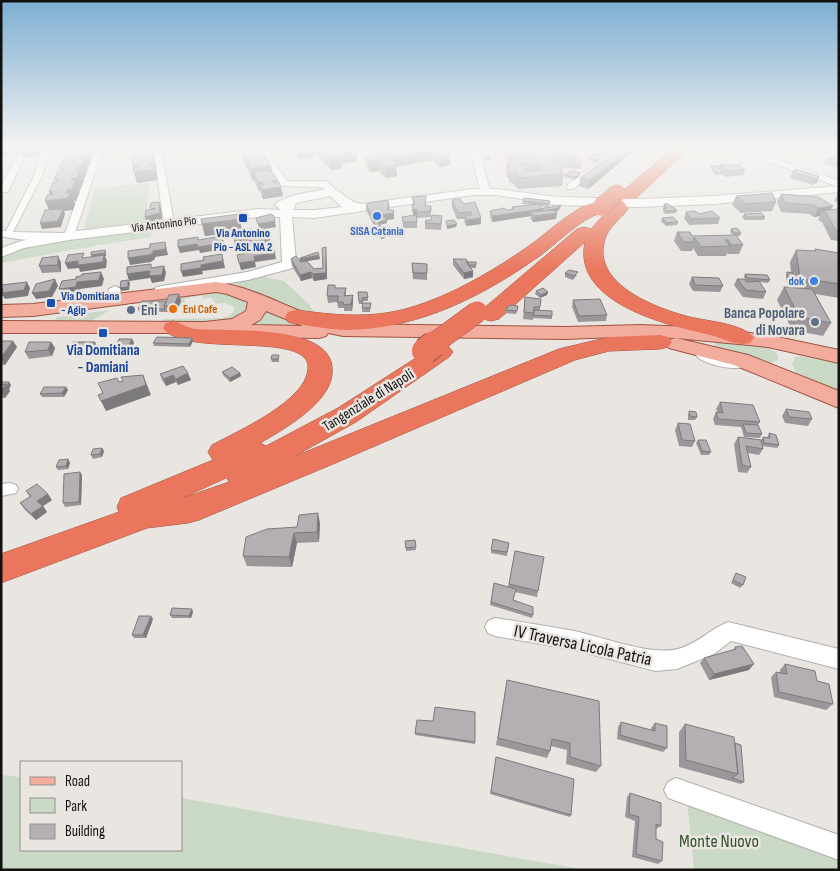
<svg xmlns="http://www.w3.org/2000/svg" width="840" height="871" viewBox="0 0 840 871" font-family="'Sofia Sans Condensed',sans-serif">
  <rect width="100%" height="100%" fill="#e9e6e2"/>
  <path fill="#efd5d9" d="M492,148H605V157L578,176L568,174L551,175L545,169L497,170Z"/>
  <path fill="#cad9c6" d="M150,183L145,222L84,229L95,188Z
    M152,230L151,237L99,245L1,263V255L38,244Z
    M260,276L284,281L310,305V307L316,313L317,316L283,307L232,283Z
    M214,292H224L249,301L246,315L219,323H161L164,319L222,318L229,316L235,310L233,306L225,303L216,304L211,297L204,299L201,295L184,299L186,304L179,306L165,302L187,294L190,296L193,295L194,293Z
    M110,310L89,322H53L57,317Z
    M269,312L305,327L249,328L247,324L264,313Z
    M715,341C735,342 763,339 778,355V360L768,364L718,348L715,347Z
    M800,356L839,363V392L802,376L796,373L792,364L795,357Z
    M1,775L21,777V850H181V798L586,870H1Z
    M687,800L839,853V870H694Z"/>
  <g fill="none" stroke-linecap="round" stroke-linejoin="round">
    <g stroke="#b1aeab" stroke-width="2">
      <path id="minor" d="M22,148L28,150L9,190L7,192H1V186Z
        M43,148H51L41,178L13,232L65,233L95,148H103L74,236C65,244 14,240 1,236V230L6,231L33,178Z
        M153,148H161L174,224L169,227L164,224Z
        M256,148H264L287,181H325L328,182L337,192L335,194H329L322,187L281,186Z
        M471,148H479L490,191L488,193L485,194L480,191Z
        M607,148H615V157L573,189H567V185L608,154Z
        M731,148H743L839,181V187Z
        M115,286L121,289L119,300L113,304L107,300L109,289Z
        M696,343C705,345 710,355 720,358C728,360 741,357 747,364C740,373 709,365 700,359C696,356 693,352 690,347Z
        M10,483L16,485L18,489L16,493L1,496V484Z
        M495,618C521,622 548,626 574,631C603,637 651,656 678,649C699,643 710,629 728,622L839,649V669L731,641L714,654L677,669L656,671L574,650L495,636L488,633L485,627L488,621Z
        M676,778L839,835V860L668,798L664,790L668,782Z"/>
    </g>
    <g stroke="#b1aeab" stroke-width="2">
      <path id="tertiary" d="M839,186V192L714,204L640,207L557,205L497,195H473L314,218L292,217L296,260L293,268L248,280L161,294L156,293L154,290L156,287L247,272L282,262L280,217H259L69,240L24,248L1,257V248L21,241L69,232L259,209L281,210L275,205C285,194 317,191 332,189C343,191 346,201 361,204L473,189H497L557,197L640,199L714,196ZM330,196L342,207L314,210H293L296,203Z"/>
    </g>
    <g stroke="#9e5342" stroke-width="2">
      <path id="primary" d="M216,282C261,288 298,316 343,324L565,327L641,325L692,327L768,335L839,350V363L768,347L676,338L748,355L839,391V408L734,365L669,348L666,344L669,340L676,338L616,337L565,339L343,336L328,333L326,336L319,338L228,337L221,335L219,333H1V321L205,322L232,319L246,311L248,302L227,294L216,292L33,316L1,317V305L33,304ZM266,311L303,326L251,325L260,320Z"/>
    </g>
    <g stroke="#9e5342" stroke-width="1">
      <path id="motorway" d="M674,148H690L635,199H623L621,195L623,191Z
        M618,201L624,202L628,209C621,219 609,226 605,239C591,283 653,307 686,316C703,321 744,323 754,338L750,343C736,347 724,338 710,335C667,325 572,303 585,242L499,319L491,321L483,319L480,314L483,309L577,229L584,227L591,229L607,211C582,217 561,240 541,255C483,296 421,328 349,330C331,330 313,326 296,324L288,322L285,317L288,312L296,310C334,315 371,319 409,308C453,295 495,270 533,243C549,231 564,217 582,207C589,203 600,201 607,203L609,207L612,202Z
        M174,321C181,323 188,328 195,329C228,332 338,322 332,374C330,403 283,430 260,443L266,446L338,408L433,347L441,345L449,347L453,352L449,357L356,422L293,457L559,349L609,337L660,335L668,337L672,342L668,347L660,349L609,351L575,360L333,464L199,520L188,523L147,528L1,583V554L119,512L117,507L121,498L213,460L208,452L212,445C238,431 306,401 308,369C312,329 184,359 163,328L166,323ZM227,478L229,482L180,499Z"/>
    </g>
    <use href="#minor" fill="#fff" fill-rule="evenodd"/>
    <use href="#tertiary" fill="#fff" fill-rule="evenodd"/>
    <use href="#primary" fill="#f2ad9e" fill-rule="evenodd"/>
    <use href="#motorway" fill="#ea775d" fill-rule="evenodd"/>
    <g stroke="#9e5342" stroke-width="18" stroke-linecap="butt">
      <path id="motorway-bridge-far2" d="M601,207L617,193"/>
    </g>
    <g stroke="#9e5342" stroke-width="22" stroke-linecap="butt">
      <path id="motorway-bridge-far1" d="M432,345L477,312"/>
    </g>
    <g stroke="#9e5342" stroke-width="28" stroke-linecap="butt">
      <path id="motorway-bridge" d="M425,351L434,344"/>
    </g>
    <use href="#motorway-bridge-far2" stroke="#ea775d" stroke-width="17"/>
    <use href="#motorway-bridge-far1" stroke="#ea775d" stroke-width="21"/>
    <use href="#motorway-bridge" stroke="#ea775d" stroke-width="26"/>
  </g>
  <path fill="#9a969a" d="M237,148H260L265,156L266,159L271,166L272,172L277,179L278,182L281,187L283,196L263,199L260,191H259L255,183V180L253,181L239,151H238Z
    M295,148H333L337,152V148L357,161L342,164V168L331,170L314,152V157L299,159L296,155Z
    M365,148H391L379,150V153L373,155Z
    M392,148H450V165L440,167L433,161V160L396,167L397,176L386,178L379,172V171L370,172L366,168L365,157L380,155V154L392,151Z
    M502,148H608L606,156L594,155L601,159L597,163L587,160L588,158L592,154L593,152H576V159H580L579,169L555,167L556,169L564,174L562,186L518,189L513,183H510L506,174L507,163H509V161H507L505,156H502Z
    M619,148H638L626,158L624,157L623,160L588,189L579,186L580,178L618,150Z
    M484,152L491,158V161L485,160Z
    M839,157V168L824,164L827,158Z
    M721,164L745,170L743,175L726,177L721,174L720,175H715L711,169V166H720Z
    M792,172L819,176L817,182L813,185L790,178Z
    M580,173L579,176L575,180L565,177V175Z
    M781,194L833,206L831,209L839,210V241L831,240L822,222L818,220L820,216L814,217L809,214L781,212L777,202Z
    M837,195H839V202L834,201Z
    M736,196L776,202L772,211L741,213L732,205Z
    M412,197L426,202L425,206H431V217L417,218V228H403L402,217L413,215L412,211V205L413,204Z
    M453,199L464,204L481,218V224L466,226L464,221L465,219H457L452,207V201H453Z
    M523,201L550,204L548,207L540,206L542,208L561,205L560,208L558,211L556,212L557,213L556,219L533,222L530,218L531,216L492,222L490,216V211L512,210V207L533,205L522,204Z
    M366,204L390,210L394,213V219L386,220L387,223L380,225L385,235V238L381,239L366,210Z
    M664,204L677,210L676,213L665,214L663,211L664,208L663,207Z
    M686,212L699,214L720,218L718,224L689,225L684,218Z
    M239,214L242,231L253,234L271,244L254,247L248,246V244L235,246L234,239V232L205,236L202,224Z
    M744,214L765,217L764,220H745L742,217Z
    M442,216L441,230L425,229V223Z
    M662,218L678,222L677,225L666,226L661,221Z
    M731,229L741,233L740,236H736L743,245L739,254H728L727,253L726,256H698L693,248L692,251H681L674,241L677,232L692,236H734L730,232Z
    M815,249L839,253V298L815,294L831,323L823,336L792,330L777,300L784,287L793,288V286L792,287L787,285L786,275L787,272L791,273L790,262L796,250L814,251Z
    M326,253L327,279L314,281L312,278L301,281L292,266L291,259L300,260V258L319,255L320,259L301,262L314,269L323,268Z
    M453,259L468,262H476V268H471L473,277L464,279L453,265Z
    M61,262V272L42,273L39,266Z
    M412,263L427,264V280L413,279Z
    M565,273L577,275L573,280L565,277Z
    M745,274L770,280L768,283L759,282L766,292L763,299L743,297L734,285L737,279H745L744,277Z
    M692,277L723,286L720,292L693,291L689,284Z
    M336,288H346V296L353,302L352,311H344V308H338L337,302L328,303L327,296Z
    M536,291L548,292L547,295L540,298L535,294Z
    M358,292L368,297V301H363V303H371L370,312H362L363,304H359Z
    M179,294L181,301L176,312H139L138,309L166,301Z
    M525,297L540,307V310L552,316V319L533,318V320L523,319Z
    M573,300L607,315L606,321L578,322L572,307Z
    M518,306L516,314L505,313V310Z
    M192,338L193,341L190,347L154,346L153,343Z
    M132,339L134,343L130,349L117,350L116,346Z
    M1,341L17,347L5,365H1Z
    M51,342L55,348L52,356L29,359L25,352Z
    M98,348L95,356L72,357L69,351Z
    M279,358V362H272L271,359Z
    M183,366L191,380L178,385L176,382L166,386L162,380L160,374Z
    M222,372L240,373L241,376L230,382L223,375Z
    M1,382H9L11,385L9,389L10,391L5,398H1Z
    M66,387L68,390L64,397H42L40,394Z
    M720,402L760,422L758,425L762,434L760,438L744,437L741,427L715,425L713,419L716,412H718L716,409Z
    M786,409L812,419L808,426L785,423L782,416Z
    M689,411L697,417L695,420H688V415Z
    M678,423L695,441L692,447L679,446L675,430Z
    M769,433L779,445L777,448L762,446L763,449L759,455L748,453L751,467L747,473L738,472L734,444L738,437L761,440L763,437L767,438Z
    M698,440L711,452L709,455H701L696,443Z
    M102,448L104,451L102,457L93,459L91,455Z
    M68,459L70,463L68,469L58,470L56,467Z
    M82,475L81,505L65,507L63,503Z
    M26,491L52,500L43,506L47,512L36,520L25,510L20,503L30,497Z
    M320,523L319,542L297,543L292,567L247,566L243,556L297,527Z
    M493,539L509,543L507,556L491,553Z
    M415,540L416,550L406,551L405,541Z
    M515,551L538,591L537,597L515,592L513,600L533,615L532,618L490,605L494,583L508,587Z
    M736,573L743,585L740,588L731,583Z
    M193,612L191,618H172L170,615Z
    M153,619L146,638H134L132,635Z
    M735,647L749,670L709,680L700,663L704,658L733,650Z
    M785,664L833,704L826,710L774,697L771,677L776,672L780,673V670Z
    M507,680L601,766L596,772L566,764L567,750L551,746L550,751L547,758L496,745Z
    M621,722L651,730V728L655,723L667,748L663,752L617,739L618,727Z
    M685,724L735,743L744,782L741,784L679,767V732Z
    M415,733L475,742V744L415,735Z
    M496,759L571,815L570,817L490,794Z
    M630,793L661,826L656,829V839L662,861L658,864L632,857L635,821L625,817L627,797Z"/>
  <path fill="#7d7a7d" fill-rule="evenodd" d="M6,148H11L13,151L2,157L1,155V151Z
    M36,148H38L40,151L37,156L24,158L21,152Z
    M84,148H95V150L93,157H91L92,159L89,167H87L88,169L85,178H83L84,180L81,189H79L80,192L76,201H74L75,204L73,210L64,211L65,214L61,227L42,229L40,223L50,212L45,201L52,200L49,192L67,190L71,181L76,167ZM51,193L54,194V200Z
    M136,148L137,167L138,171L147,148H153L158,180L137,183L134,172H135L133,166L135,165L132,156Z
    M253,148H260L262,157L265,156L267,167L271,166L273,177L257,174L254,172L256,178L254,174L255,180L253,181L251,169Z
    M301,148H313L314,157L299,159L298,149Z
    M373,148H391L379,150V153L373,155Z
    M406,148L435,149V152L433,150V160L396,167L397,176L386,178V158Z
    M439,148H450V165L440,167V156Z
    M630,148H638L626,158L628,150Z
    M245,149L244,150L246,159H250L249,160L251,168L247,162L249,170H248L246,159L242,152L244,160H243L241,150Z
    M356,150L357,161L342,164L341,153Z
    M625,152L623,160L588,189L590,180Z
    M341,157L342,168L331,170L330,159Z
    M602,157L601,159L597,163V160Z
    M381,159L382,164L379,161V171L370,172L369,161Z
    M580,173L579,176L575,180V177Z
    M819,176L817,182L813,185L816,179Z
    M277,179L279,188L281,187L283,196L263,199L262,190L259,185L260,191H259L258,182H261V184L262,190L272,181Z
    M159,202L161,208L162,219L147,223L145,217Z
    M561,205L560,208L558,211L541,214L531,212V216L492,222L493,216L542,209Z
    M387,206H389L390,212L394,213V219L374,222L372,216Z
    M833,206L828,215L822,211L820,216L814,217L818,208Z
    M417,209V215H413V210Z
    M557,213L556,219L533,222L534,216Z
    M239,214L242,231L205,236L202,224Z
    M481,218V224L466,226L467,220Z
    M387,220V223L378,225V222Z
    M275,221L276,227L259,230L258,224Z
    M457,224L456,227L447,229V226Z
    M385,235V238L381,239L380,236Z
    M222,236L225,249L200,253L199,250L180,253L178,247Z
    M246,238L248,244L235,246L234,239Z
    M270,238L271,244L254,247L252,241Z
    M165,242L168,255L155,257V259L151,262L130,265L128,258L153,251Z
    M326,247L327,279L314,281L313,274L326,273Z
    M105,250L106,253V256H105L107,261L106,268L80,272L79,268L68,269L65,263L92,258L91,255Z
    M275,253L276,259L255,262L256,267L241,270L239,263L254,256Z
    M222,254L225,268L202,271L203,274L183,277L181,271Z
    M319,255L320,259L301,262L300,259Z
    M58,256L61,262V272L58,265Z
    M164,266L166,273L164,281L152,283L150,278L129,281L127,274Z
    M473,271V277L464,279V273Z
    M101,272L104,279L102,286L80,289L79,294L63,296L59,289Z
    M311,272L312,278L301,281L300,275Z
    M55,279L58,286L52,297L36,299L32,293Z
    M128,280L130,283L129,290L121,291L120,288Z
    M27,282L30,288L28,296L5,299L3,296H1V289Z
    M548,292L547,295L540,298L541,295Z
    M179,294L181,301L176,312L174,306Z
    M353,295V302L352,311L351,304Z
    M192,338L193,341L190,347L189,344Z
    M132,339L134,343L130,349L129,346Z
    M13,341L17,347L5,365L1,358Z
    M51,342L55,348L52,356L48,350Z
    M95,342L98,348L95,356L92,349Z
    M188,373L191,380L178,385L176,379Z
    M240,373L241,376L230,382V378Z
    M143,375L151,395L106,411L101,401Z
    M173,375L176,382L166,386L164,379Z
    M9,382L11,385L9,389L10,391L5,398L1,391L6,384Z
    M66,387L68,390L64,397L62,393Z
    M102,448L104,451L102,457L100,454Z
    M68,459L70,463L68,469L66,466Z
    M80,472L82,475L81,505L79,502Z
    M48,494L52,500L43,506L47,512L36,520L31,514L37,501Z
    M318,513L320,523L319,542L317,532Z
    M294,533L297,543L292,567L289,557Z
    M192,609L193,612L191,618L189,616Z
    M151,616L153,619L146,638L143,635Z
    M754,664L749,670L709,680L714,674Z"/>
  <path fill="#b3afb3" stroke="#7d7a7d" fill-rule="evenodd" d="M24,148H36L35,151L21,152Z
    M71,148H88L85,156H81L80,159L84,158L80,167H76L77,168L75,170L80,169L76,178H71L73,179L71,181L75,180L72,189L67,190L68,191L65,193H70L68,198L45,201L47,195L54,194L51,193L53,191L49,192L53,182H58L56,181L58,179L54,180L58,171L64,170H61L63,168H59L63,160L68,157L64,158L67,150Z
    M131,148H152L153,153L148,154L150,155L148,156L153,155L154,163L149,164H152L150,166L154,165L155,169L134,172L133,168H138L137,165L133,166L132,158L136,157L135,155L132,156Z
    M240,148H258L256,150L261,149L265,156L261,157L264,158L262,160L267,159L271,166L251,169L247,162L252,161L249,160L250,159H246L242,152L247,151L244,150L245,149L241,150Z
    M320,148H333L341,157L330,159Z
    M337,148H354L356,150L341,153Z
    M397,148H444L451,154L440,156L433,150H436L435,149L386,158L391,159L396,165L386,167L379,161L383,160L381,159L369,161L365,157L377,154L381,155L380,154L403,149H398Z
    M507,148H577L576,157L550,156L556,169L560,168L564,174L519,178L515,172H511L507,163H510V157H537L534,151L508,150ZM521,163H538L542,170L526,171Z
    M616,150L625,152L590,180L580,178Z
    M484,152H490L491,158L486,157Z
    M592,154L602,157L597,160L588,158Z
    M836,156L839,157V162L827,158Z
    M576,159H580V166H574Z
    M721,164L740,165L745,170L728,171L720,166H723Z
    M711,166H720L719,169L721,172L716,173Z
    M796,169L819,176L816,179L792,172Z
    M271,170L268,172H272L277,179L272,181H277L273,183L279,182L281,187L262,190L259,185L264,184H261V182H258L254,174H257L254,172Z
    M570,171L580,173L575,177L565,175Z
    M772,193L776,202L745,204L736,196Z
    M781,194L818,197L833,206L818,208L814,205L785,203Z
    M426,196L425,206H431V211L416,212L417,209L413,210L412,205L415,204L412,197Z
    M524,198L550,201L549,204L523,201Z
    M453,199H460L464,204L475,202L481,218L467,220L465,215H471V212L458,213L452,201H454Z
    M388,200L389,206H387L389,208L387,209L388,210H393L394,213L372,216L366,204Z
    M159,202L160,213L145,217L146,210L155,209L150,208L151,203Z
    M539,204L542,209L493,216L490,211L504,208L506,210L514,209L512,207Z
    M664,204H668L677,210L666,211L663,209L667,208Z
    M561,205L558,208L548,210L542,211V209H540Z
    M63,209L58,221L40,223L45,210Z
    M837,209L839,210V232L836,231L826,213L822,211Z
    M554,210L557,213L534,216L531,212Z
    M695,211L699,214L712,211L720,218L691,219L686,212Z
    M761,213L765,217H747L744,214Z
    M239,214L240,219L202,224L201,219Z
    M271,214L274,216L275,221L258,224L256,218Z
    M416,215L417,222H403L402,217Z
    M432,215L442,216L441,224L425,223L426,220H431Z
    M384,217L387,220L378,222L385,235L380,236L373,219Z
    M673,217L678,222L667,223L662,218Z
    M454,220L457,224L447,226L446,221Z
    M737,228L741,233H735L731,229Z
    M252,229L253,234L269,232L270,238L252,241L247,240L246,238L234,239V232Z
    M677,232H690L692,236L736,235L743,245H731L728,240H725L730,246L701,247L695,238H693L695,242H684Z
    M222,236L223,243L198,247L197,244L178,247V240L198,237V240Z
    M165,242L166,249L153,251V253L149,255L128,258V251L150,248V244Z
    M272,246L275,253L254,256L255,261L239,263L237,255L248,253L254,251L253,249Z
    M326,247V273L313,274L311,272L300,275L291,259L296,256L301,262L307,261L314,269L323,268L322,248Z
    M815,249L839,253V284L800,278L796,250L816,251Z
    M105,250V253L91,255V252Z
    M318,252L319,255L300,259V258Z
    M84,253L82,258L104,255L103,262L78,265V261L65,263L68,255Z
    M222,254L223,261L201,265V268L181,271V264L204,260L203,257Z
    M58,256V265L39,266L42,258Z
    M453,259H466L468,262H466L473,271L464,273Z
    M468,262H476V265H468Z
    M412,263L427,264V273H413Z
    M151,264V268L164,266L162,275L149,276L150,271L127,274V267Z
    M569,270L578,272L574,276L565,273Z
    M101,272L99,280L77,282L76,287L59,289L62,281L76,279V277L81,276L82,274Z
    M787,272L793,273L794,283L788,282Z
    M745,274L767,275L770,280L747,278Z
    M692,277L719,278L723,286L695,285Z
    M55,279L49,291L32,293L36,284Z
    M737,279H744L747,282L759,281L766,292L746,290Z
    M128,280V287L120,288L121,281Z
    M27,282L24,290L2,293L3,289H1V285Z
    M328,285H335V288H346L344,296L353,295L351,304L344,305L343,302H337L339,296H327Z
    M784,287L812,289L831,323L799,317Z
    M543,288L548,292L541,295L536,291Z
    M358,292H367L368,297L362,298L363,301H359Z
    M179,294L174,306H164L169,295Z
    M525,297L541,299L540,307H534V313L524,312Z
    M600,299L607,315L579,316L573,300Z
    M142,301H166L164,306L165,309H138Z
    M363,303H371L370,308H362Z
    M510,305L518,306L517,311L505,310Z
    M534,310L552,311V316L533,315Z
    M157,337L192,338L189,344L153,343Z
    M119,339H132L129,346H116Z
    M1,341H13L1,358Z
    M29,342H51L48,350L25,352Z
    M73,342H95L92,349L69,351Z
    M272,355H279L278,359H271Z
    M183,366L188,373L176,379L173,375L164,379L160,374Z
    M232,367L240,373L230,378L222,372Z
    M143,375L146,385L101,401L98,395L103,393L98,383L117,378L119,382L123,381L121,377Z
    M1,382H9L7,386L6,384L1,385Z
    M6,384L1,391V385Z
    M44,387H66L62,393L40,394Z
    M720,402L753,405L760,422L718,419L716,412L723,413Z
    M786,409L809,412L812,419L789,417Z
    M689,411L696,412L697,417L690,416Z
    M678,423L690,424L695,441L682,440Z
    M743,424L758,425L762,434L746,433Z
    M769,433L776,435L779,445L764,443L763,437L770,438Z
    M738,437L761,440L763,449L746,446L751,467L742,465Z
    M698,440H706L711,452L702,451Z
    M102,448L100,454L91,455L93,449Z
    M68,459L66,466L56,467L59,460Z
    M80,472L79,502L63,503L64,474Z
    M37,484L48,494L37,501L43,506L31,514L20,503L31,496L26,491Z
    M318,513L317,532L294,533L289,557L243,556L246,537L267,529L297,527L299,515Z
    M493,539L509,543L507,552L491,550Z
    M415,540L416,547L406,548L405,541Z
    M515,551L544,557L538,591L509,584Z
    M736,573L746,577L743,585L733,580Z
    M494,583L516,589L513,600L533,607V615L491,602Z
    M172,608L192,609L189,616L170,615Z
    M139,616H151L143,635H132Z
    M742,646L754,664L714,674L704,658L736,649L735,647Z
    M785,664L815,671L817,681L829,684L833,704L779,692L776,672L787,674Z
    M507,680L599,701L601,766L570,757V743L552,739L550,751L498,738Z
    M435,707L475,712V742L415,733L417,720L433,721Z
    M621,722L655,731V723L667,726V748L620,735Z
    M685,724L734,737L738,774L686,760Z
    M735,743L741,745L744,782L732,778L738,774Z
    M496,757L574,779L571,815L491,792Z
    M630,793L661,803V826L656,824V839L663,842L662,861L636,854L639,817L629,814Z"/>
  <linearGradient id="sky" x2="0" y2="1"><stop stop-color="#7daed2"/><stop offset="0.55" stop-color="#f5f4f2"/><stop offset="1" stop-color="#f5f4f2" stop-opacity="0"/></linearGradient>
  <rect width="840" height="270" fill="url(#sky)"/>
  <g fill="#3f7fe0" stroke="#e9e6e2" stroke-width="2">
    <circle cx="377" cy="216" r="5"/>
    <circle cx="814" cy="281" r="5"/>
  </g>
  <g fill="#1a4fb4" stroke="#e9e6e2" stroke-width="2">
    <rect x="238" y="213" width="10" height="10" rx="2.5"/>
    <rect x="46" y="298" width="10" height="10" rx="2.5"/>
    <rect x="98" y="328" width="10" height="10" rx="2.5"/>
  </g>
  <circle fill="#e8710a" stroke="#e9e6e2" stroke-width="2" cx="173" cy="309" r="5"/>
  <g fill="#5c6f8a" stroke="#e9e6e2" stroke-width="2">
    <circle cx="131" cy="310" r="5"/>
    <circle cx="815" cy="322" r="5"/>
  </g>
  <g text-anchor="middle" stroke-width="5" stroke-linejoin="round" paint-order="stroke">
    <g font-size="12" fill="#121110" stroke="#e9e6e2">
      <text transform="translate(164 224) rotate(-7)" y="4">Via Antonino Pio</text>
    </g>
    <g font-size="12" font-weight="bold" fill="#366cbe" stroke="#e9e6e2">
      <text x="377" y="235">SISA Catania</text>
      <text x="804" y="285" text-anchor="end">dok</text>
    </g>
    <g font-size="12" font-weight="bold" fill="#164399" stroke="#e9e6e2">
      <text x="243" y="237">Via Antonino<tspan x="243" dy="14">Pio - ASL NA 2</tspan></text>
      <text x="61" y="300" text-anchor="start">Via Domitiana<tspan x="61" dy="14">- Agip</tspan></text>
    </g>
    <g font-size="12" font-weight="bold" fill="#c56008" stroke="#e9e6e2" text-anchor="start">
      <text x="183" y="313">Eni Cafe</text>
    </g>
    <g font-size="15" font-weight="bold" fill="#4e5e75" stroke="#e9e6e2" text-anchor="start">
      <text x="141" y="315">Eni</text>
      <text x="805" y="318" text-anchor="end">Banca Popolare<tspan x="805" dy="17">di Novara</tspan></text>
    </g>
    <g font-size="15" font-weight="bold" fill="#164399" stroke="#e9e6e2">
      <text x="103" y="355">Via Domitiana<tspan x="103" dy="17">- Damiani</tspan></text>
    </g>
    <g font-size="15" fill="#121110" stroke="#e9e6e2">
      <text transform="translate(368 400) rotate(-32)" y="5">Tangenziale di Napoli</text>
    </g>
    <g font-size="18" fill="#121110" stroke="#e9e6e2">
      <text transform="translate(583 645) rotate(12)" y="6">IV Traversa Licola Patria</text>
    </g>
    <g font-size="18" fill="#33532b" stroke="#e9e6e2">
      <text x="719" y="847">Monte Nuovo</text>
    </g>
  </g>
  <rect width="840" height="871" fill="none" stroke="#121110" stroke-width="5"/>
  <rect x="20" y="761" width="162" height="90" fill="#e9e6e2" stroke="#93918e"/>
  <rect x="30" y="777" width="25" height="8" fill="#f2ad9e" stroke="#93918e"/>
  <text x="65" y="786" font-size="15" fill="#121110">Road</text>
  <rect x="30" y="798" width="25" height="15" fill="#cad9c6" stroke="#93918e"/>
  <text x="65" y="811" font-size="15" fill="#121110">Park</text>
  <rect x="30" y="824" width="25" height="15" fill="#b3afb3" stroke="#93918e"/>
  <text x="65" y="836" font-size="15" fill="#121110">Building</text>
</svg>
